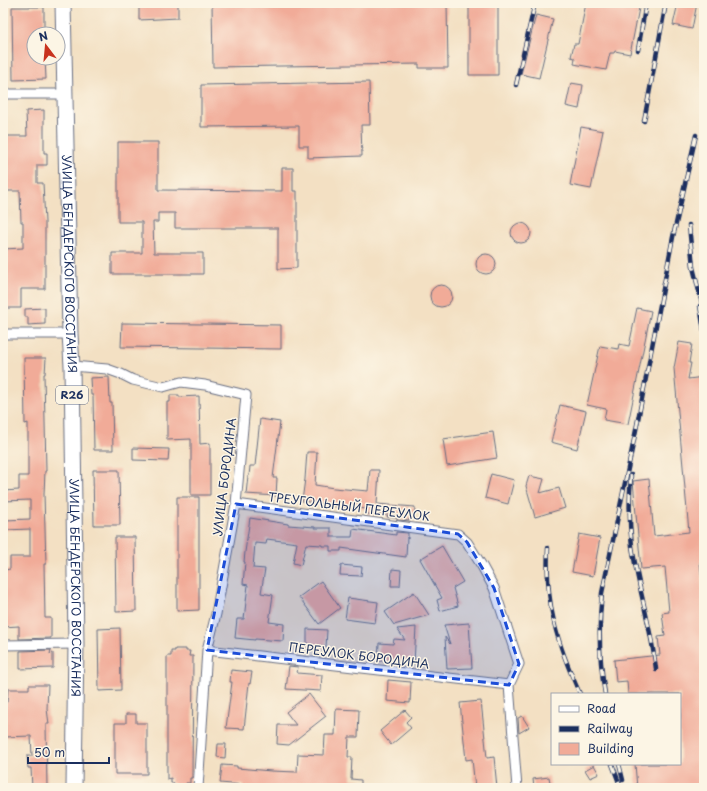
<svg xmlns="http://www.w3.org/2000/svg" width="707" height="791" viewBox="0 0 707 791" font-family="'Playpen Sans',sans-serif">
  <rect width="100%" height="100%" fill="#fcf5e5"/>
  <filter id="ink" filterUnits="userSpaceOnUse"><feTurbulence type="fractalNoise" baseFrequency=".025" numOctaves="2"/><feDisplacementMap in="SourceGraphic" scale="8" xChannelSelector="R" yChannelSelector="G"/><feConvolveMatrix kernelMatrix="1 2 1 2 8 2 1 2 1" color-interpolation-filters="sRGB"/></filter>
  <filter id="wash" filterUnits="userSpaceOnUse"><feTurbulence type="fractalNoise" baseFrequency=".012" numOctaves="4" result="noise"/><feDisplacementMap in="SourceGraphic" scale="16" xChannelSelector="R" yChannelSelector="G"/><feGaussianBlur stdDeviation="0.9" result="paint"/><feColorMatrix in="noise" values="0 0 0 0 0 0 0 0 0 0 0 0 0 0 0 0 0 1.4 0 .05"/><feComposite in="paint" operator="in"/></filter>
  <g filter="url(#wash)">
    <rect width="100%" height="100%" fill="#f3e0c3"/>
    <g id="blocks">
      <path fill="#f1ab98" d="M139,3H178V18L139,20Z
        M212,3H447L448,68H419V64L213,67Z
        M469,3H498V75H469Z
        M586,3H640L630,54L615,51L614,53H610L606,70L574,64L575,58L571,57L574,44H578Z
        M678,3H697L692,29L673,25Z
        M12,7H44V34H34V58H45L46,79L13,80Z
        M536,15L553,19L539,78L521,74Z
        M369,82L370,125H361L362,156L308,158V146H299V126L201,127V85Z
        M571,83L583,85L579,109L566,106Z
        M44,110V153H47V165H37V183H43L45,222V289H21V308H3L4,277L3,249L23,248V222H21L20,191H3V136H27L26,111Z
        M581,127L603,131L591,189L570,185Z
        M118,142H158V190L282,191V168H293V191H297V268L278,269V228H175V213H158V222H153L154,253H203V274H112V253H142V222H118Z
        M511 233a10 10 0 1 1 20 0a10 10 0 1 1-20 0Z
        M476 264a10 10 0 1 1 20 0a10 10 0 1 1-20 0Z
        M430 296a11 11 0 1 1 22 0a11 11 0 1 1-22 0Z
        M45,308V324L28,325V317H25V309Z
        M637,308L651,311L628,424L604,420L606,409L587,405L600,346L618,349L619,344L629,346Z
        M122,323L281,325V349L121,347Z
        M679,342L692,344L689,363H691L688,379L704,377V562H700L704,602V788H637L635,764H680V694H628L627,681L616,682L614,660L660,655L658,637L665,636L662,613L669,612L665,567L641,569L633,481L649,479L654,536L689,532L674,368Z
        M24,358H46L45,374H44L46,471H45L44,494L46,564H44L45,618H51V638L19,639V626L3,627L4,589H5V570L10,569V557H30V529L5,530V520L30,519V500L3,501V491L19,490V476H28V423L25,424Z
        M109,377L110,403H112L113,450H94L93,395H91L90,378Z
        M170,395H179V397L199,396L200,444L210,443V495H191V439L167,440V402H170Z
        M560,405L586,411L577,449L551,442Z
        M260,419L280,422L273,478H277L276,496L246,494L248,476H249L250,466H255Z
        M493,432L497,458L447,466L443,439Z
        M133,448L169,449L168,461L133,460Z
        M307,452H317L315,485L334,488L368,491L370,470H379L377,504L415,507L414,519H409V521L397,520V518L387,517L388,515L367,514V509L331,506V505L302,501L305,479Z
        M93,470H119L120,525H94Z
        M491,474L514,480L508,504L485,498Z
        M529,476L544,479L540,493L559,488L565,508L535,517L526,486Z
        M177,497H199V610L177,611Z
        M250,518L288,524V525L315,527V528H331V537H352L353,529L396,535V532L408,533V539L407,537L406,557L341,548V551H330V546H322V545L306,544L301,565L293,563L297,543L267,539L266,544L255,543L253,568L265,569L261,593L273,595L269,622L284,624L283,641L255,639V640L235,638L237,619H244L248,585L243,584L245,562H244L245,552Z
        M579,534L600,538L593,576L572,572Z
        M115,537H135L136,611L116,612Z
        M442,546L463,582L453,588L458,606L440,611L437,600L442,598L420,559Z
        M341,565L362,567L361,576L340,575Z
        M392,569L401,570L400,586H391Z
        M321,581L340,608L319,624L299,597Z
        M414,592L429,615L394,625L385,612Z
        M348,598L378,602L375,623L345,619Z
        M469,623L472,668L447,669L445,637L450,644L444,625Z
        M416,627L414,663L378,661L379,643L393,644L394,639L405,640L397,629Z
        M120,628L121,690L99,691L98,629Z
        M307,629L327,630L326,647L307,646Z
        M175,649H186V651H190L189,656H193L192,778H190V783H186V786H174V783H171V778L167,779V656H171V651H175Z
        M51,650L50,654L53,653V668L20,669V651Z
        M289,666L298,667L297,673L322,675L321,691L286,689Z
        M231,670L252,672L250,684L249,683L244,729L226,728L232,682H230Z
        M388,680L411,682L410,703L387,701Z
        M29,685H48L47,709L49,724H46L47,788H32L31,768H28L27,756H32L31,736L5,737L3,703L7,702L8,689H29Z
        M309,694L326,716L289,745L277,744L278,725H296L286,712Z
        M481,701L487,758L494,757L497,788H475L472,759L466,760L460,703Z
        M336,709L359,710L358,737H349L348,757H352L351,779L361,780V788H243V785L220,783L222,765L237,766V768L271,771L297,772L298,754L324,755L325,735H335Z
        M405,710L411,717L406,722L411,728L391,745L380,731Z
        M126,714H136V723H147V774H115V723H126Z
        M522,716L529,727L519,733L518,718Z
        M218,744H226L225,758L217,757Z
        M594,765L599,774L590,778L585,770Z
        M549,777L551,788H534L533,779Z"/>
    </g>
  </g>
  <g filter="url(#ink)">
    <use href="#blocks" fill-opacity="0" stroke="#676d81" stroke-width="1"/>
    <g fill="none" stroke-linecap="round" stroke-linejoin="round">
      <g stroke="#676d81" stroke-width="11">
        <path id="minor" d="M3,94H65
          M3,334H70
          M72,366L107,369L121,374L133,380L163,387L181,382L205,385L246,395L236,504L216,614L207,650L198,788
          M236,504L458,534L467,542L482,566L494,588L519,664L509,685L517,788
          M3,645L76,644
          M207,650L509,685"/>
      </g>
      <g stroke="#676d81" stroke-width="17">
        <g id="primary">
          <path id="s1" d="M63,3L70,334L72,366L76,644L74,788"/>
        </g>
      </g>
      <use href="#minor" stroke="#fff" stroke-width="9"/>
      <use href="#primary" stroke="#fff" stroke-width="15"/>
      <g stroke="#1b2f5e" stroke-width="4.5">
        <path id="rail" d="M638,50L646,3
          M516,85L535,3
          M644,121L666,3
          M689,225L693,267L704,312
          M700,306L704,331
          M631,475C629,498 629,522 632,546C638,587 651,627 656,669
          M548,548C545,604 557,644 580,694
          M605,694C599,659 598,628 602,593L636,430L673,237L696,135
          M612,764L621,788
          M619,764L623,780"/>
      </g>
      <use href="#rail" stroke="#fcf5e5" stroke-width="3" stroke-dasharray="9" stroke-linecap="butt"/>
    </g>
  </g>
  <path fill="#1d4ed8" fill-opacity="0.2" stroke="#1d4ed8" stroke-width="3" stroke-dasharray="8 5" stroke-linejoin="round" d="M236,504L458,534L467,542L494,588L519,664L509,685L207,650Z"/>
  <g text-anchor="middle" stroke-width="3" stroke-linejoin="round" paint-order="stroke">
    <rect fill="#fcf5e5" stroke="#5e6a86" stroke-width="1" x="56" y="386" width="32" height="18" rx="3"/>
    <g font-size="11" font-weight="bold" fill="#1b2f5e">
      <text x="72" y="399">R26</text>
    </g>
    <g font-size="12" fill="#1b2f5e" stroke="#fcf5e5">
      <text dy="4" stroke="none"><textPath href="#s1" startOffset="261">УЛИЦА БЕНДЕРСКОГО ВОССТАНИЯ</textPath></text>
      <text transform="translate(225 477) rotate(-83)" y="4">УЛИЦА БОРОДИНА</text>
      <text transform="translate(349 507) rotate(7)" y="4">ТРЕУГОЛЬНЫЙ ПЕРЕУЛОК</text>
      <text dy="4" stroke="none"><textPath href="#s1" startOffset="585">УЛИЦА БЕНДЕРСКОГО ВОССТАНИЯ</textPath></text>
      <text transform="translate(359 656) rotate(7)" y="4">ПЕРЕУЛОК БОРОДИНА</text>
    </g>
  </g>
  <rect width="707" height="791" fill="none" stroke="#fcf5e5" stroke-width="16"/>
  <rect x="551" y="693" width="130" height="72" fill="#fcf5e5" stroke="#a2a6af"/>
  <rect x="559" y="706" width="20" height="6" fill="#ffffff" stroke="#a2a6af"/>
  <text x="587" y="713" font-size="12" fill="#1b2f5e">Road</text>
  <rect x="559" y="726" width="20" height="6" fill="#1b2f5e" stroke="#a2a6af"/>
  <text x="587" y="733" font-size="12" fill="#1b2f5e">Railway</text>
  <rect x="559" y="743" width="20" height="12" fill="#f1ab98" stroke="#a2a6af"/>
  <text x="587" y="753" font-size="12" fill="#1b2f5e">Building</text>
  <g transform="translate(46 46) rotate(344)"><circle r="19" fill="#fcf5e5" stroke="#a2a6af"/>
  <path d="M0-3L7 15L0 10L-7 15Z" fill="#c8321e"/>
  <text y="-6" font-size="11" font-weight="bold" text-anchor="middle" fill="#1b2f5e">N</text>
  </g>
  <path d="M28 757v6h81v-6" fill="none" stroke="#1b2f5e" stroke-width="2"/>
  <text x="34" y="757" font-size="12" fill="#1b2f5e" stroke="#fcf5e5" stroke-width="3" paint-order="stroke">50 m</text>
</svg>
